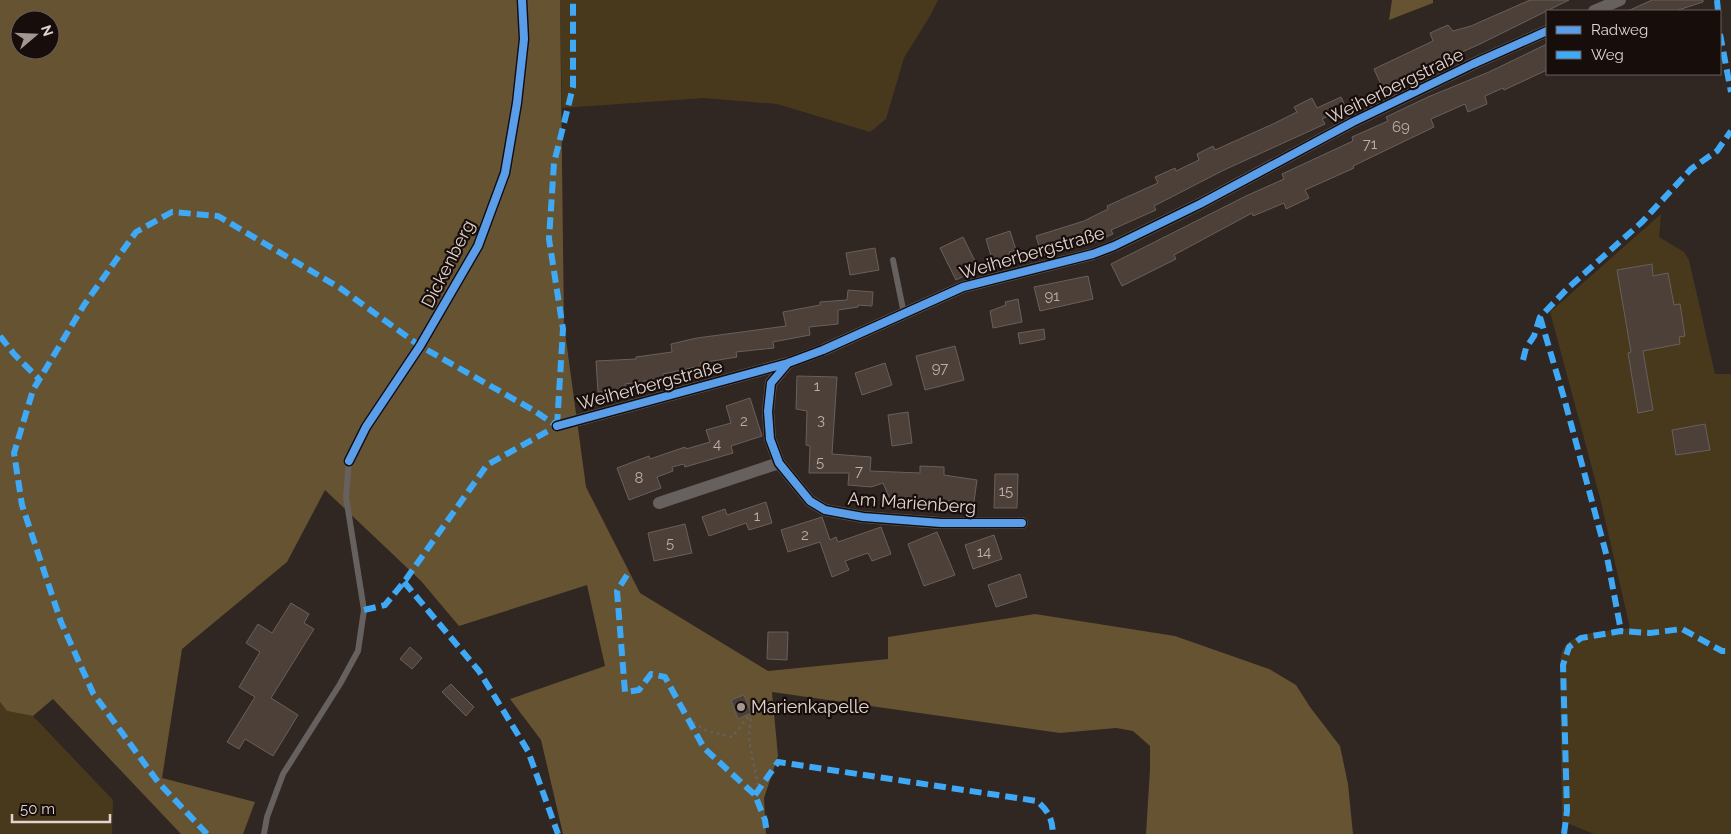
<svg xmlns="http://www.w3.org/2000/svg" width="1731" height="834" viewBox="0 0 1731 834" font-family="Raleway,sans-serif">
  <rect width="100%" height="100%" fill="#302622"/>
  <path fill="#48391c" d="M560,0H938L930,16L904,58L886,119L870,132L777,104L704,98L562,108Z
    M1661,214L1659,237L1684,252L1689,260L1715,374H1731V834H1594L1562,821L1560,671C1560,665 1560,657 1562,651C1572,629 1610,632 1630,628L1600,498L1550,312Z
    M0,702L7,711L33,716L113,800L112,834H0Z"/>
  <path fill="#665332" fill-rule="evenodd" d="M0,0H560L564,325L586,487L640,593L768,671L888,659V637L1035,614L1175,636L1269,669L1296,685L1310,707L1340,746L1348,784L1353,834H1146L1150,769V746L1133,731L1116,728L1060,733L772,692L778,756L764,798L766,834H563L541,740L510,699L605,666L587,585L459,626L421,581L325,490L287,562L182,649L162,778L255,802L243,834H181L53,699L33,716L7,711L0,702ZM20,20H50V50H20Z
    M1392,0H1433V3L1389,20Z"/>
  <path fill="#4c4039" stroke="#69605c" d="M1530,0H1569L1480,44L1442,61L1407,80L1384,91L1374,69L1433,41L1430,33L1448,25L1453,31L1471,26Z
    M1652,0H1703V2L1675,11H1628Z
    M1547,44V70L1504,90L1503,88L1485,96L1487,104L1468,112L1465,104L1431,119L1434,127L1353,166L1354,168L1305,190L1309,198L1286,209L1284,203L1253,216L1252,213L1174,255L1176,259L1122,286L1111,264L1246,196L1284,179L1282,174L1353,141L1352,137L1388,121L1386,117L1428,97L1489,72Z
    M1341,97L1346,108L1322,119L1325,124L1224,170L1154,206L1156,210L1111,230L1113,234L1093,243L1092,241L1042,256L1036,236L1084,221L1108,209L1107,206L1158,183L1155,177L1175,168L1176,171L1199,160L1197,154L1213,146L1215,150L1273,124L1297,112L1294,107L1312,98L1317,108Z
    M1010,231L1016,250L1009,252L1011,261L994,266L986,239Z
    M963,237L979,269L956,280L940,248Z
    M875,248L879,270L850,275L846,253Z
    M1652,264L1653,276L1668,273L1674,305L1680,304L1685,336L1679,337L1680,344L1643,351L1653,410L1638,413L1628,353L1631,352L1617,270Z
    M1088,276L1093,299L1040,311L1034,287Z
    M848,290L873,292L872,306L858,305V307L838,310V324L809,327L810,335L773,342L774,348L736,352L737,357L700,363L701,366L663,374L664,378L625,384L626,390L598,392L596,361L636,359V357L672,352L671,344L697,338L786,326L783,312L820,305V302L847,300Z
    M1018,299L1022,322L993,328L990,311L1006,305L1005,302Z
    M1044,329L1045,339L1020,344L1018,333Z
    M955,346L964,380L925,390L916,356Z
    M885,363L892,385L862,395L855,373Z
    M797,376L837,377L832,454L871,457L870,471L920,473V466L944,467V475L977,480L973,509L952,506L953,501L890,499L883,483L871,487L848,485L849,473H809L810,446L806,445L807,411L796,409Z
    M750,398L762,436L731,446L733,453L685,467L684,464L672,467L673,471L657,477L661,488L629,500L617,468L649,456L650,459L685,447L686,449L710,442L706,430L731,423L726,406Z
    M908,412L912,443L892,446L888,415Z
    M1705,424L1710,450L1676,455L1672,430Z
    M995,474H1018L1017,508H994Z
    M766,502L772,523L749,530L746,523L709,536L702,517L725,509L727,515Z
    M822,517L830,540L836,537L838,542L881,527L891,554L872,561L868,553L845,561L849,570L832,577L820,542L788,552L781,530Z
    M685,524L692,553L654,561L648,533Z
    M937,532L955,575L924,586L908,544Z
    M994,535L1002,559L973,569L965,545Z
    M1020,574L1027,597L996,607L988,585Z
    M291,603L309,614L304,623L314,629L271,698L298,715L273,756L245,739L239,749L227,742L255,697L239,687L260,652L246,643L258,624L272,633Z
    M768,632H788L787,660L767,659Z
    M410,647L422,658L412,669L400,659Z
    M451,684L474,707L466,716L442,692Z
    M744,695L751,713L738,719L731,700Z"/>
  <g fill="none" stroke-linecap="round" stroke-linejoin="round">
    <path stroke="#665f5e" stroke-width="2.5" stroke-dasharray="2.5 4" stroke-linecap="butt" d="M688,719L707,731L732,737L751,713L749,740L759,791"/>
    <path stroke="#66615f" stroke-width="6" d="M893,260L904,314
      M264,834L267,817L283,774L340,684L358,651L364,610L346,497L349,461"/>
    <path stroke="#66615f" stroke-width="12" d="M1594,11L1620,0
      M788,363L771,383L768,411L770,439L779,463L810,501L825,510L863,517L941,523H1022
      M557,426L788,363L823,350L963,287L1093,254L1114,246L1200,204L1353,122L1473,64L1547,31
      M349,461L366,427L420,346L478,246L505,173L517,103L524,39L522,0
      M659,503L779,463"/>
    <path stroke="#3fa9f5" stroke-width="6" stroke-dasharray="12 6" stroke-linecap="butt" d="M1717,0L1718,11
      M1720,34L1731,92
      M1540,317L1564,398L1607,557L1621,631
      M0,336L14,354L39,379
      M1523,360L1526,348L1534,336L1540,317L1567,289L1642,222L1691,169L1717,151L1731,131
      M557,426L563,329L549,239L554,163L573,87V0
      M627,575L617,591L625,692L639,690L651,674L665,677L704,748L755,795L765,820L767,834
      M404,582L479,671L528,751L558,834
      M364,610L385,605L404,582L487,465L557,426
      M755,795L778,762L1037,801C1049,812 1052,818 1053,834
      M207,834L158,782L93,693L61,622L22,505L14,453L33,390L84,305L136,232L172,212L218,216L340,288L420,346L533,410L557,426
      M1564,834L1567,811L1563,665L1569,647L1581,638L1621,631L1650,633L1682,629L1722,651H1731"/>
    <g stroke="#170e0b" stroke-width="11">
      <path id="cycleway" d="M788,363L771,383L768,411L770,439L779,463L810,501L825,510L863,517L941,523H1022
        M557,426L788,363L823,350L963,287L1093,254L1114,246L1200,204L1353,122L1473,64L1547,31
        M349,461L366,427L420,346L478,246L505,173L517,103L524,39L522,0"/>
    </g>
    <use href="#cycleway" stroke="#5a9eea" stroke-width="8"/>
  </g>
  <circle fill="#a49692" stroke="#170e0b" stroke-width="2" cx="741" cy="707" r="5"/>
  <g text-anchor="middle" stroke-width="4.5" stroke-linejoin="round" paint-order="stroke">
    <g font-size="15" fill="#bcaeaa">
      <text x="1401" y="132">69</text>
      <text x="1370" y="149">71</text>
      <text x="1052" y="301">91</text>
      <text x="940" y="373">97</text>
      <text x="817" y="391">1</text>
      <text x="821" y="425">3</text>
      <text x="744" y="426">2</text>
      <text x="717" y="449">4</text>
      <text x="820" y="467">5</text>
      <text x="859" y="476">7</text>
      <text x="639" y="483">8</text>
      <text x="1006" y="496">15</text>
      <text x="757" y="521">1</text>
      <text x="805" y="540">2</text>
      <text x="670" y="548">5</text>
      <text x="984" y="557">14</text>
    </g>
    <g font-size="18" fill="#e2d3cf" stroke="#170e0b">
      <text transform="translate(1395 86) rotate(-26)" y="6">Weiherbergstraße</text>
      <text transform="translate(1032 253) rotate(-16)" y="6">Weiherbergstraße</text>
      <text transform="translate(448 264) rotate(-63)" y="6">Dickenberg</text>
      <text transform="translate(650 385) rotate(-15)" y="6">Weiherbergstraße</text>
      <text transform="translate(912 503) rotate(4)" y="6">Am Marienberg</text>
    </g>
    <g font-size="18" fill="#e2d3cf" stroke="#170e0b" text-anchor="start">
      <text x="751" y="713">Marienkapelle</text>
    </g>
  </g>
  <rect x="1546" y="10" width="175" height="65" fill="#170e0b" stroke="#685d59"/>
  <rect x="1556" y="26" width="25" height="8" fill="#5a9eea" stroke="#685d59"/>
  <text x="1591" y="35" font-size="15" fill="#e2d3cf">Radweg</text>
  <rect x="1556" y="51" width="25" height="8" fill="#3fa9f5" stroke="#685d59"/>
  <text x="1591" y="60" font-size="15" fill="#e2d3cf">Weg</text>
  <g transform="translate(35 35) rotate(71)"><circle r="24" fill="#170e0b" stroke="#685d59"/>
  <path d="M0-4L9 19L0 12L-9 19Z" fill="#a49692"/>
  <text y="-8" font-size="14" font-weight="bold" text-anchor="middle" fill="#e2d3cf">N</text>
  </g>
  <path d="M12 814v8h98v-8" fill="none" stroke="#e2d3cf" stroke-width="2.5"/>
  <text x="20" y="814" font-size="15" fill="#e2d3cf" stroke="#170e0b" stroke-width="4" paint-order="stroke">50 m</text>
</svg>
